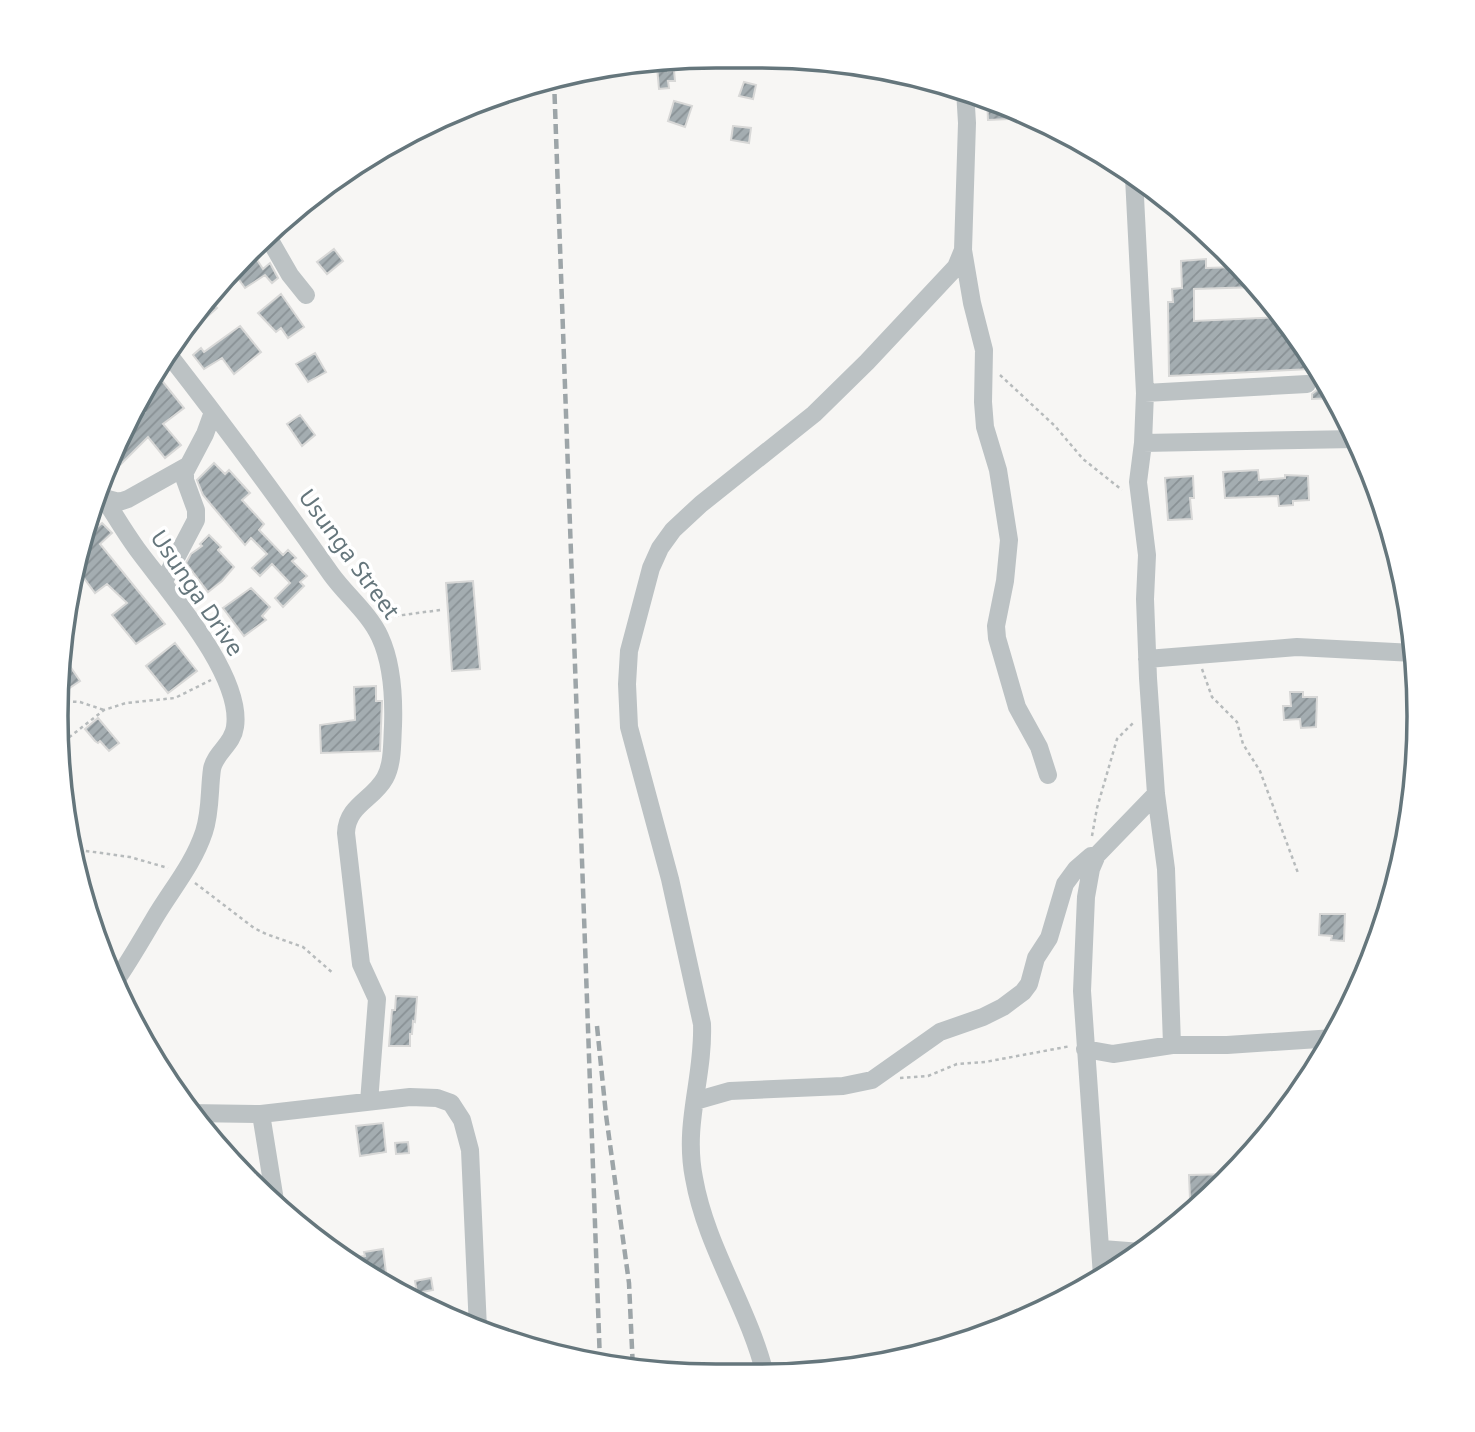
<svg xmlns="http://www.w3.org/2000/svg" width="1475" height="1432" viewBox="0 0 1475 1432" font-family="'Noto Sans',sans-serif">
  <defs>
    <pattern id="building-hatch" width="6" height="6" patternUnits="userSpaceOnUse" patternTransform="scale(1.75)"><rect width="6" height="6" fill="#a4adb1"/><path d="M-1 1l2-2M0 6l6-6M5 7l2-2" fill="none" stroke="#899195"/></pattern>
  </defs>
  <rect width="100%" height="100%" fill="#f7f6f4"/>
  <path fill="url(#building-hatch)" stroke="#d8d8d7" stroke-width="2" d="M667,66L668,71L674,70L675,81H668L669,88L659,89L657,67Z
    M744,82L756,85L753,99L739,96Z
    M987,98L1008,108V119L988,120Z
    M674,101L692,106L685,127L668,121Z
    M733,126L751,128L749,143L731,140Z
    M250,249L263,269L270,263L278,278L272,283L265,275L245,288L232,270Z
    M334,249L343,261L327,274L317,262Z
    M1206,259V268L1238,267L1257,287L1194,289V321L1284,317L1335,398L1312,399V394L1317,390L1318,384L1316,377L1311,373V369L1169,376L1168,302H1173L1172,289L1182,288L1181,261Z
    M281,294L304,327L288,338L281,328L276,332L258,313Z
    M208,299L217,308L188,334L183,330Z
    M240,326L261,352L234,374L222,358L204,369L193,355L201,348L204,352Z
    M315,353L326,372L308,382L296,364Z
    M155,372L184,408L163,424L181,445L165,458L148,437L121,464L119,462L102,478L106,464L124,430L126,432L145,412L137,405Z
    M300,415L315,435L302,446L287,424Z
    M214,463L225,474L229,470L250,493L242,500L264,524L259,530L283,555L288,550L296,558L292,561L307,576L300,582L304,586L283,607L275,598L290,583L272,564L260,576L252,568L267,554L251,538L245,545L203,495L197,480Z
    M1258,470L1259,480L1285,478V475L1308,476L1309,500L1293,501V505L1279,506L1278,496L1225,498L1223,472Z
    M1193,476L1194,498H1190L1192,519L1168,520L1165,478Z
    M102,523L112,533L100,544L165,624L136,644L112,615L127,603L107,584L95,593L78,570L86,537Z
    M209,535L221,547L218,550L234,567L222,581L208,592L186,563L191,554L202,546L200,544Z
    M473,581L480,669L452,671L446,583Z
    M251,588L270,607L262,616L266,620L244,636L223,608Z
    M175,643L197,671L168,693L146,666Z
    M61,653L80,681L68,689L60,677Z
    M376,686V701H382L380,751L321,753L320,725L355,720L354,687Z
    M1290,692H1303V697H1317L1316,727L1301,728L1300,719L1284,720L1283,706H1291Z
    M98,718L119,743L109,751L100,741L98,743L95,741L85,729Z
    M1320,914H1345L1344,941L1331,940L1332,936L1319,935Z
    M396,996L417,997L415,1022L413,1021L412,1034H410V1046H389L392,1010H395Z
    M383,1123L386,1152L360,1156L356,1126Z
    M408,1142L409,1153L396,1154L395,1143Z
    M1231,1174L1205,1198L1190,1199L1189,1175Z
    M383,1249L388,1288L345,1258L365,1256L364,1252Z
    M431,1278L433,1290L417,1293L415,1281Z"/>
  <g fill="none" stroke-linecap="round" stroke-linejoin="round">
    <path stroke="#b7bbbc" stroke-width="2.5" stroke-dasharray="3.5 3.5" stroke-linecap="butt" d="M1000,375L1055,426L1083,459L1122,490
      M388,617L440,610
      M1202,669L1212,697L1237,722L1243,744L1260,771L1298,873
      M59,701L80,702L104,710
      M58,746L104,710L126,703L175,698L211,680
      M1092,836L1097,808L1117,739L1135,721
      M72,849L130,857L168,868
      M195,883L254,928L266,934L303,947L334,974
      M900,1078L928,1076L957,1064L985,1062L1071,1046"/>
    <path stroke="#bcc2c4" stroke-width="18" d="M1134,177L1145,393L1143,443L1138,482L1147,555L1145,599L1148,678L1156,794L1166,869L1172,1045
      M267,235L290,275L306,295
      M963,250L972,303L984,350L983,402L985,427L998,470L1009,540L1005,581L996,626L997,638L1017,707L1039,747L1048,775
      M166,351C223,424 278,498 331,574C346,595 369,613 380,637C392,663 394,697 393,726C392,742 393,764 385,778C373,800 347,805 346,833L361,964L377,999L369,1102
      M1145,393L1307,384
      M1143,443L1356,439
      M99,491C112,510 123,530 137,549C167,590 243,675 235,727C233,744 215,753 212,769C209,790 211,811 204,832C193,865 171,890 154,919C141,941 129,962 115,982
      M104,498L119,502L128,499L187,466
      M163,583L196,520V510L185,480V472L205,434L213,412
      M1147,659L1297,647L1414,653
      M1085,1049L1113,1054L1172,1045H1227L1334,1038
      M695,1101L730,1091L843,1086L872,1080L940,1032L983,1017L1003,1007L1023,992L1029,984L1036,958L1049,938L1065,884L1076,869L1091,856
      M189,1113L261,1114L410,1097L437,1098L451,1103L462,1120L470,1150L478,1329
      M261,1114L276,1207
      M1102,1249L1141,1252
      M1102,1276L1082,991L1086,897L1091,869L1097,855L1156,794
      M765,1374C748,1306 706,1247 694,1178C683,1123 704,1078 702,1024L670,879L629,727L627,684L629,651L651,568L660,548L673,530L701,504L814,414L867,362L956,267L963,250L967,123L965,90"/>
    <path stroke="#9da5a8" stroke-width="4.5" stroke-dasharray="10 5" stroke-linecap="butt" d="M554,79L600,1363
      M597,1026L606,1115L629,1283L633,1370"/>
  </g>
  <g text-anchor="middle" stroke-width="7" stroke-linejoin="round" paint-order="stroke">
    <g font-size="23" fill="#65767c" stroke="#fff">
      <text transform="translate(349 554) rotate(54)" y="8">Usunga Street</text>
      <text transform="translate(197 593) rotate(56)" y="8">Usunga Drive</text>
    </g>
  </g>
  <path d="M0 0H1475V1432H0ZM716 68H759A648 648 0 0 1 1407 716V716A648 648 0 0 1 759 1364H716A648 648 0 0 1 68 716V716A648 648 0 0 1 716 68Z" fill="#fff" fill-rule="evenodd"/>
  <path fill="none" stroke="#65767c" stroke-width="3.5" d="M716 68H759A648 648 0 0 1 1407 716V716A648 648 0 0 1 759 1364H716A648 648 0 0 1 68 716V716A648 648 0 0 1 716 68Z"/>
</svg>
